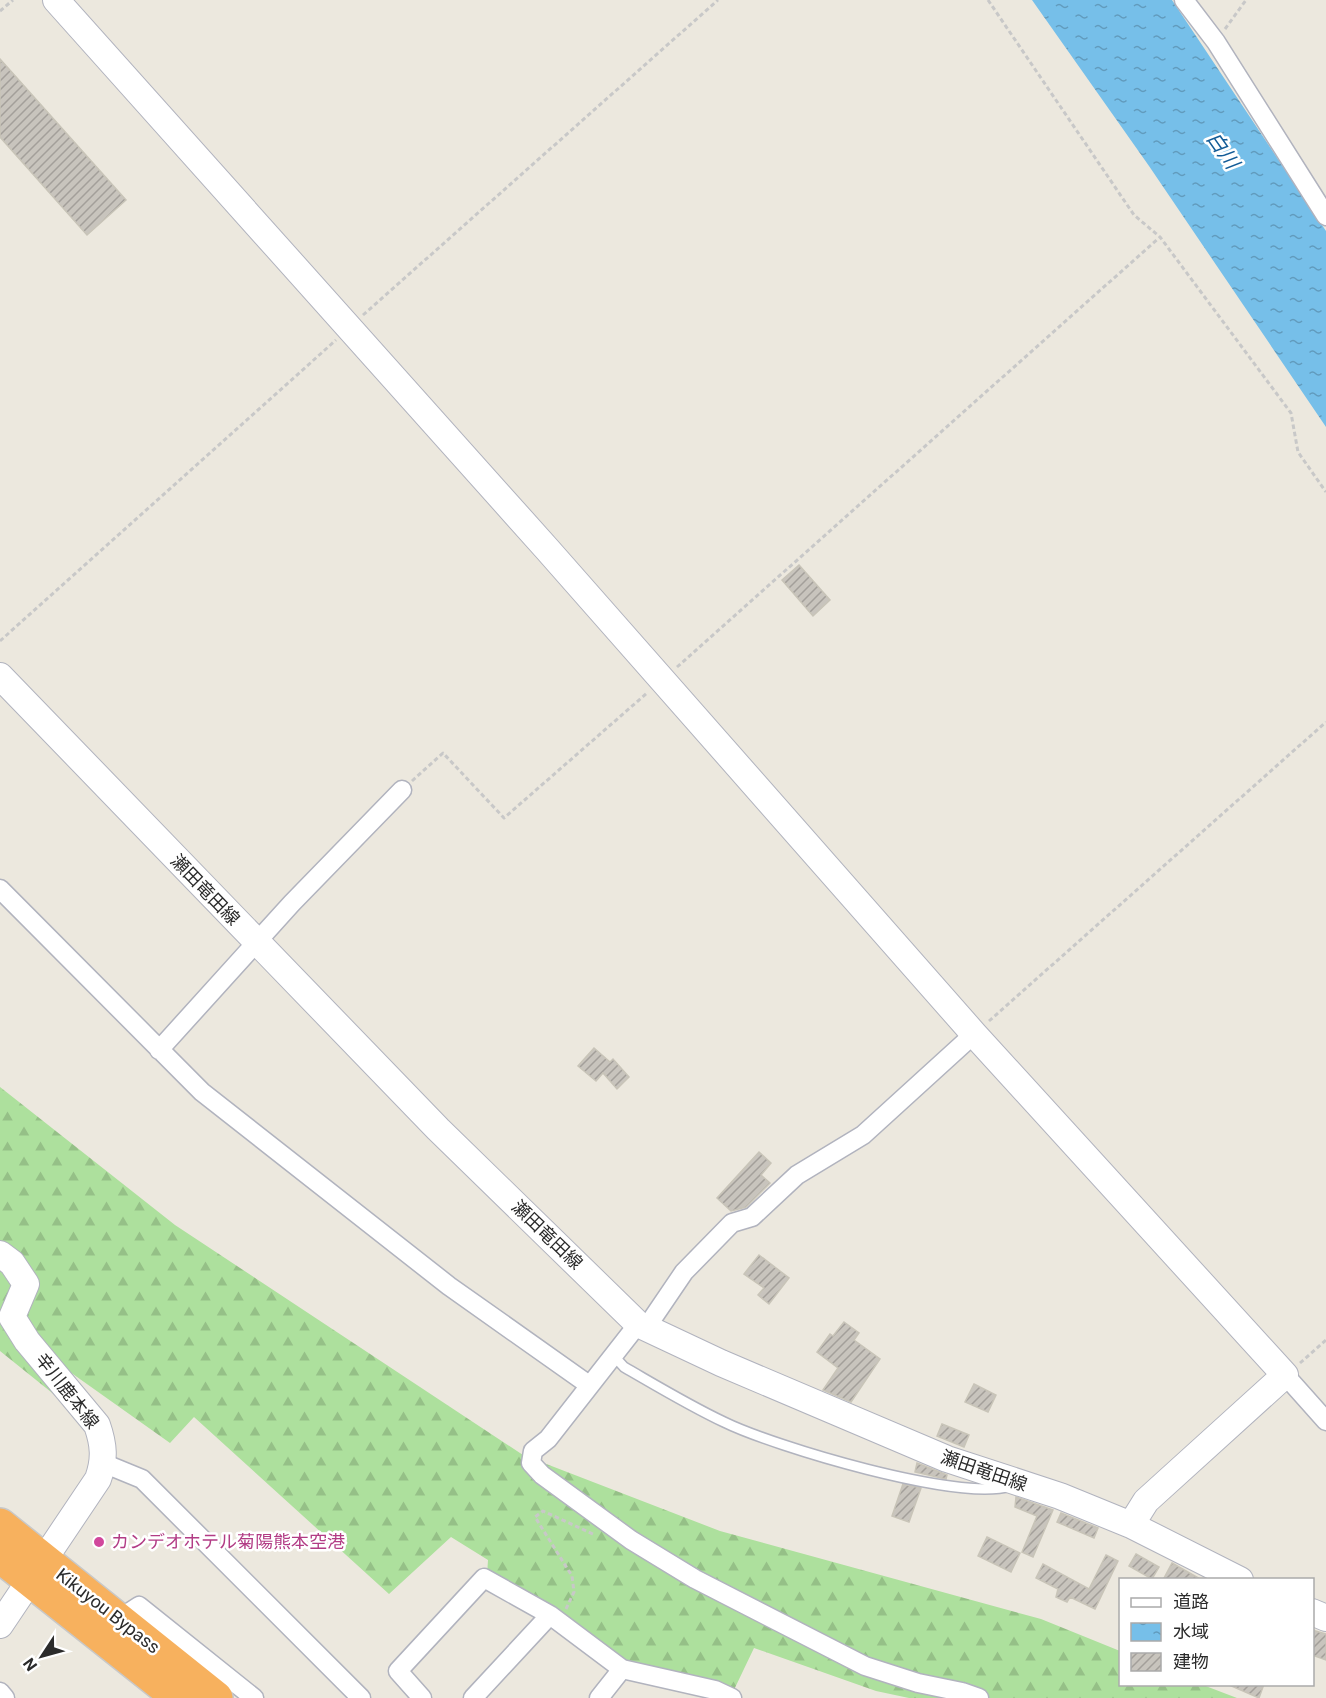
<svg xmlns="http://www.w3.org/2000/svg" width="1326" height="1698" viewBox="0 0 1326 1698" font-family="Roboto,'Noto Sans JP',sans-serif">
  <defs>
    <pattern id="forest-firs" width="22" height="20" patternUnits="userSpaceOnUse" patternTransform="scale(1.5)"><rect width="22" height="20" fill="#ade09d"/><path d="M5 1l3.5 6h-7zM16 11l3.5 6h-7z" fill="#95c087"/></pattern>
    <pattern id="water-ripples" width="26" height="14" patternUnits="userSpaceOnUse" patternTransform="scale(1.5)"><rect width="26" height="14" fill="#76bfe9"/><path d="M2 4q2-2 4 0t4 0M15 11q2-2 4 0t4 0" fill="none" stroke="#619bbd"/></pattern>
    <pattern id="building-hatch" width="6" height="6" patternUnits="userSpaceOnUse" patternTransform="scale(1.5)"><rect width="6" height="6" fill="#c8c4bd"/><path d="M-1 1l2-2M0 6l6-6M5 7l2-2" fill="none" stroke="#a39f9a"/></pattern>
  </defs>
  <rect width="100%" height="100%" fill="#ece8de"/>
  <path fill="url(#forest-firs)" d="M0,1087L175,1225L523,1455L720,1531L1041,1619L1120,1651V1684L1203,1685L1237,1698H909L876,1691L754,1648L732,1694L625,1664L487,1575L488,1560L451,1537L389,1594L194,1417L170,1443L70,1372L56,1396L0,1351Z"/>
  <path fill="url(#water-ripples)" d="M1032,0H1172L1326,231V427L1149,166Z"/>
  <path fill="url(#building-hatch)" stroke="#c8c4b8" stroke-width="1.5" d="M0,59L126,200L87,235L0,137Z
    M799,565L830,600L813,616L782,580Z
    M594,1048L610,1062L613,1059L629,1077L617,1089L603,1073L596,1081L578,1066Z
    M759,1152L771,1163L761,1175L770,1183L746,1207L731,1211L717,1198Z
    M759,1255L789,1278L769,1304L758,1295L764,1288L744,1274Z
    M844,1322L859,1333L854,1340L880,1359L851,1402L823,1390L838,1368L817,1352L830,1334L833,1336Z
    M974,1384L996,1395L988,1412L965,1402Z
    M942,1424L969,1435L964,1447L937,1436Z
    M917,1463L947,1475L946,1479L915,1472Z
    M903,1484L921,1488L909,1522L892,1516Z
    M1016,1497L1053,1510L1033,1557L1022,1552L1037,1516L1015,1507Z
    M1061,1513L1098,1528L1094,1538L1057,1522Z
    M987,1537L1020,1553L1011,1572L978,1556Z
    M1136,1554L1159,1567L1152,1579L1129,1566Z
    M1106,1555L1118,1561L1095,1609L1070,1597L1067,1602L1056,1597L1058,1589L1036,1578L1043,1564L1089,1589Z
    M1172,1563L1202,1580H1163Z
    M1312,1630L1326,1634V1660L1312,1655Z
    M1227,1684H1264L1259,1698Z"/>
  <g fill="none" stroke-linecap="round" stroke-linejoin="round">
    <g stroke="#b1b3be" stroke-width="12">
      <path id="lane" d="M613,1355L624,1367C657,1386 690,1406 724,1422C775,1447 960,1502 1010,1486"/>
    </g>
    <g stroke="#b1b3be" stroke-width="21">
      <path id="street" d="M1184,0L1216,42L1326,216
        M0,889L202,1092L449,1286L589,1385
        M159,1050L292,903L402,790
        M638,1324L548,1439L533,1451L531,1463L542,1475L631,1540L695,1579L865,1666L918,1683L962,1692L979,1698
        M646,1328L684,1272L732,1223L752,1217L797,1175L863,1135L974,1034
        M1285,1375L1326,1421
        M103,1463L142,1479L361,1698
        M119,1619L139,1606L254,1698
        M0,1692L5,1698
        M422,1698L398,1671L484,1578L550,1615
        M473,1698L550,1615L622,1669L715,1690L732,1698
        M599,1698L622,1669"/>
    </g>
    <g stroke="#b1b3be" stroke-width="28">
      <path id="secondary" d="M56,0L547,549L974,1034L1285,1375L1146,1501L1131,1525
        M0,676L438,1129L638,1324L721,1363L947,1459L1060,1496L1131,1525L1240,1580
        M0,1254L12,1263L26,1284L12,1317L27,1341L97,1425C104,1445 105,1459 98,1479L0,1625
        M1312,1612L1326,1618"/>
    </g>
    <g stroke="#c8c8c8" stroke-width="36">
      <path id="highway" d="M0,1525L216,1698
        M0,1556L179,1698"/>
    </g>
    <path stroke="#c8c8c8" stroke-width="3" stroke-dasharray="4.5 3" stroke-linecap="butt" d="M988,0L1134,215L1160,237L1291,413L1298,452L1326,492
      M0,11L13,0
      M1225,29L1246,0
      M363,315L718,0
      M0,641L336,340
      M677,667L1160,237
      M412,781L443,753L504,818L647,693
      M989,1021L1326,722
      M1300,1363L1326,1340
      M566,1609L574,1592L572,1576L535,1517L543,1511L595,1535"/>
    <use href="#lane" stroke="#fff" stroke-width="9"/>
    <use href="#street" stroke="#fff" stroke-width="18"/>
    <use href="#secondary" stroke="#fff" stroke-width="26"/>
    <use href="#highway" stroke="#f7b15e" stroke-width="33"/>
  </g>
  <circle fill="#d1479c" stroke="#fff" stroke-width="2" cx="99" cy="1542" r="6"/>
  <g text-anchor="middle" stroke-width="5" stroke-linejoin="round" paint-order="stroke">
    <g font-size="18" fill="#2b2b2b" stroke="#fff">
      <text transform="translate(205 890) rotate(46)" y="6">瀬田竜田線</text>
      <text transform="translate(547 1235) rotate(44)" y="6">瀬田竜田線</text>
      <text transform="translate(67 1391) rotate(52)" y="6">辛川鹿本線</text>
      <text transform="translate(984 1471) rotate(19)" y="6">瀬田竜田線</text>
      <text transform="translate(108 1611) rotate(38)" y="6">Kikuyou Bypass</text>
    </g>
    <g font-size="18" fill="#b23c85" stroke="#fff" text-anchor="start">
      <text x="111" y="1548">カンデオホテル菊陽熊本空港</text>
    </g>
    <g font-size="20" font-style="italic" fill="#135c97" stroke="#fff">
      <text transform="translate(1223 150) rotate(55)" y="7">白川</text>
    </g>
  </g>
  <rect x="1119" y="1578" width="195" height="108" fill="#ffffff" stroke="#aaaaaa" stroke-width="1.5"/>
  <rect x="1131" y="1598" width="30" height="9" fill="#ffffff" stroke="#aaaaaa" stroke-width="1.5"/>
  <text x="1173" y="1608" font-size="18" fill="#2b2b2b">道路</text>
  <rect x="1131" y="1623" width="30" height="18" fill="url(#water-ripples)" stroke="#aaaaaa" stroke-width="1.5"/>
  <text x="1173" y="1638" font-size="18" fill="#2b2b2b">水域</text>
  <rect x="1131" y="1653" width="30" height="18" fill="url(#building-hatch)" stroke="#aaaaaa" stroke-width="1.5"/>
  <text x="1173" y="1668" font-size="18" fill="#2b2b2b">建物</text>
  <g transform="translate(42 1656) rotate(234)" stroke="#ffffff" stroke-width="4.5" paint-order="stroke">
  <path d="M0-4.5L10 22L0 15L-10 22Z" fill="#2b2b2b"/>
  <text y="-9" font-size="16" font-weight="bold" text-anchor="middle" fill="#2b2b2b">N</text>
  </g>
</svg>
